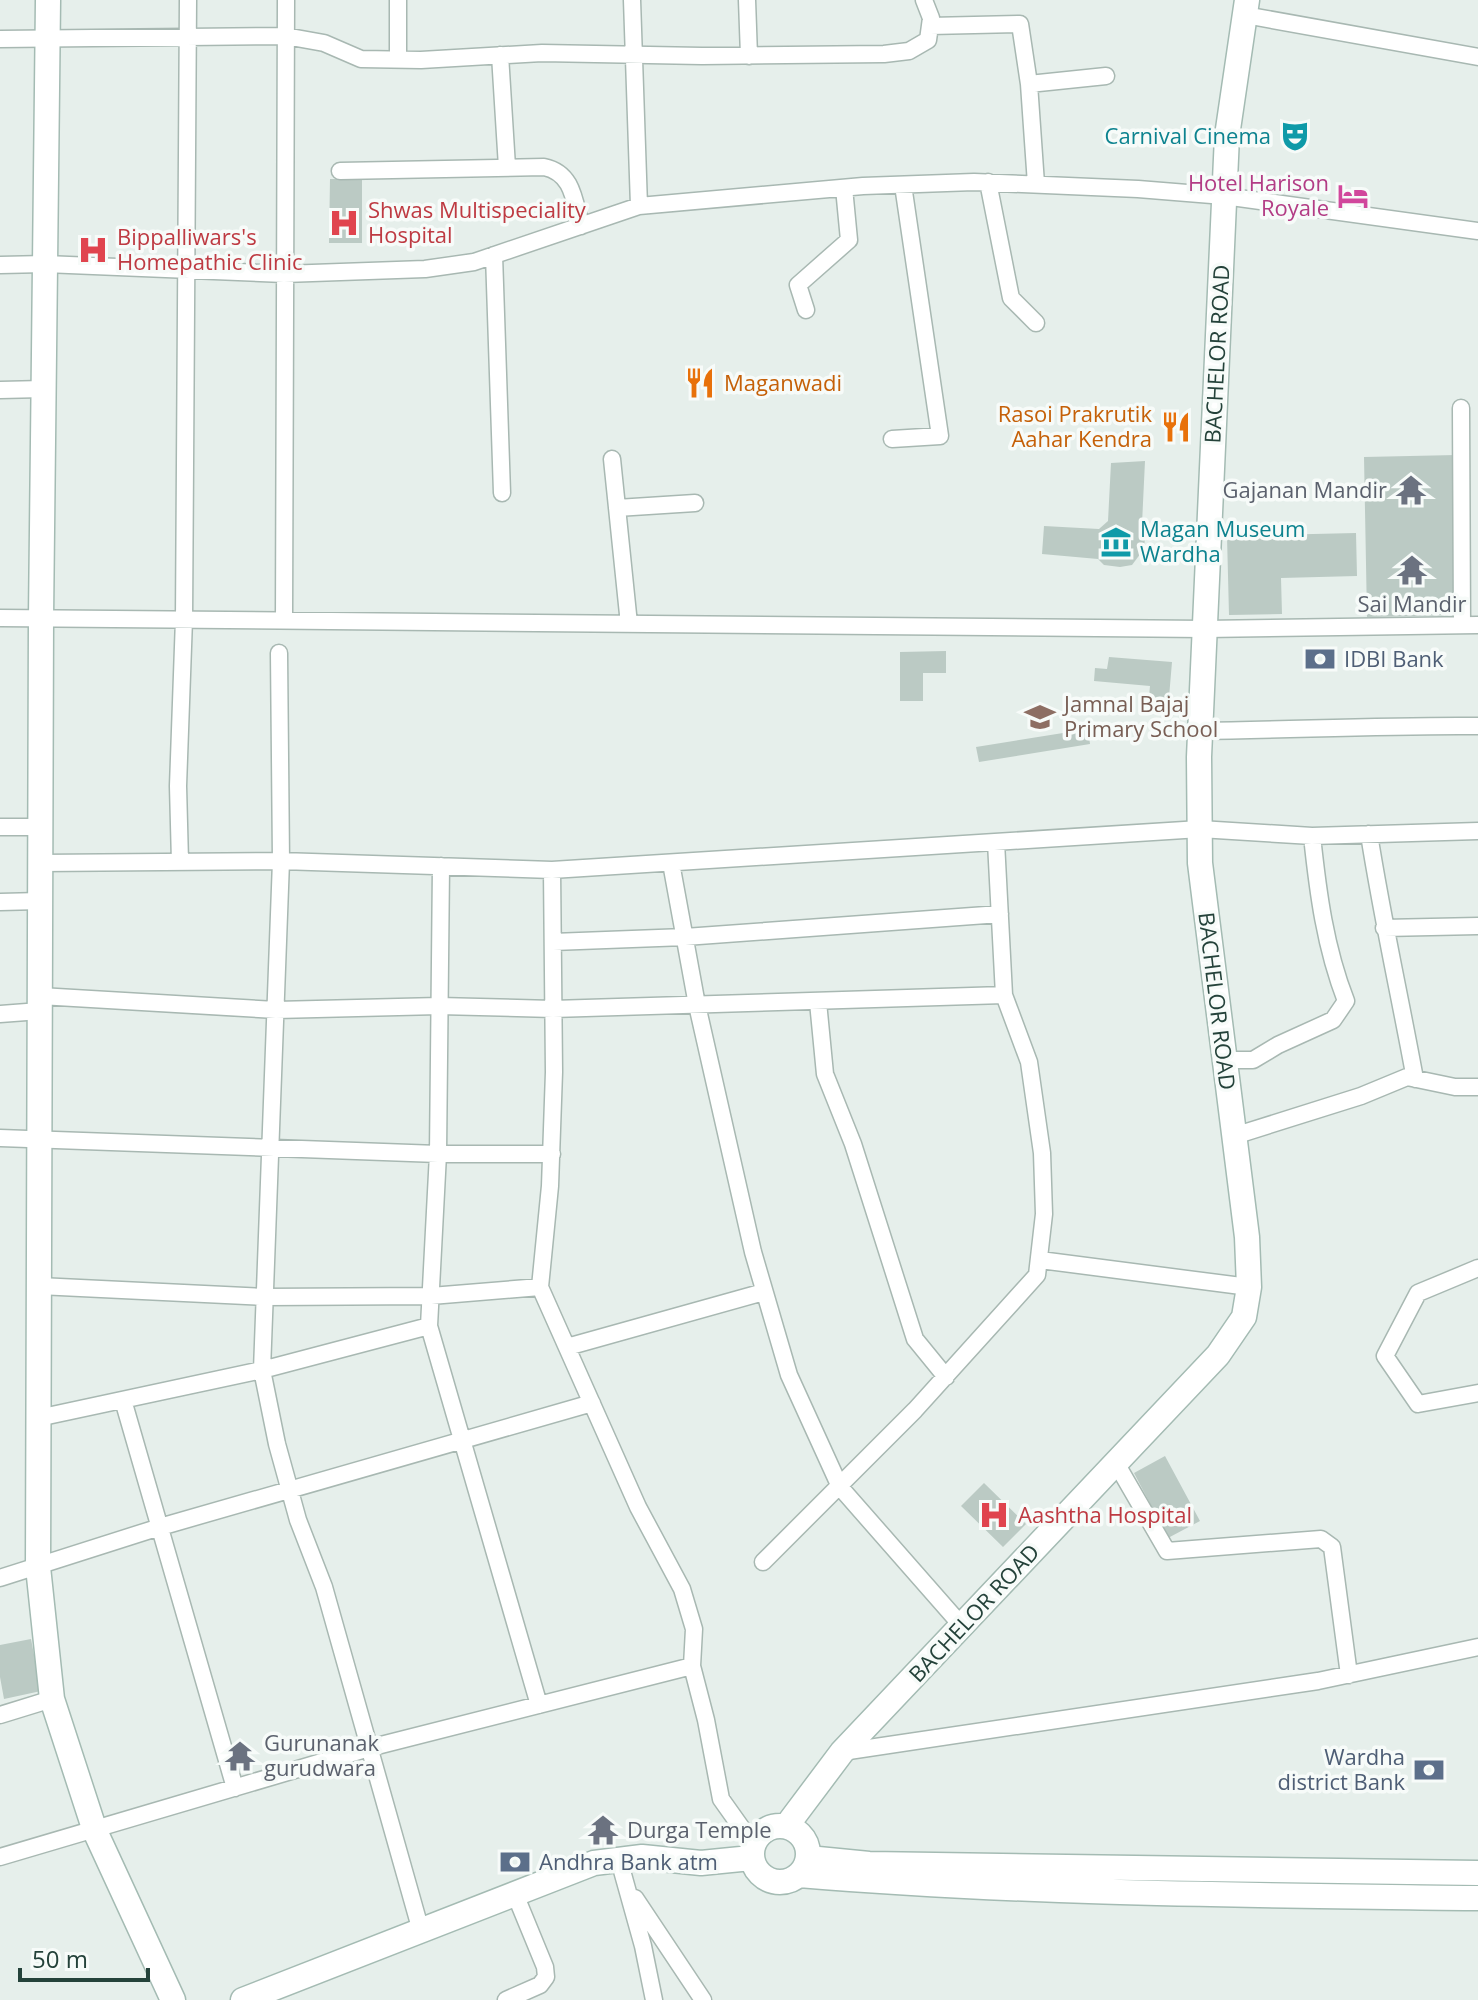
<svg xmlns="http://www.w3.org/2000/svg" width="1478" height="2000" viewBox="0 0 1478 2000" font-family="'Open Sans',sans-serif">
  <rect width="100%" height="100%" fill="#e6efeb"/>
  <path fill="#bbcac4" d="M330,179H362V243H329Z
    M1456,455L1459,615L1367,617L1364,457Z
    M1145,461L1142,524L1145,538L1144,549L1132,565L1120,567L1104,565L1098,559L1042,554L1044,526L1099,529L1108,521L1111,463Z
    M1356,533L1357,576L1281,578L1282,614L1229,615L1227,536Z
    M946,651V673H923V701H900V652Z
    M1109,657L1172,662L1168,709L1148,708L1150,686L1094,681L1095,668L1107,669Z
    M1088,729L1090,744L979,762L976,747Z
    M1165,1456L1200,1521L1168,1538L1134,1473Z
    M984,1483L1026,1524L1003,1547L961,1506Z
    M31,1639L41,1691L4,1699L0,1677V1645Z"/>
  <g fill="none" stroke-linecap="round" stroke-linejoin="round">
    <g stroke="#a8b8b2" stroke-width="19">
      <path id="street" d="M632,0L639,206
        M747,0L749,56
        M1245,15L1478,57
        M930,26L1020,24L1029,84L1036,184
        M0,39L285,36L324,43L361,59L421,60L542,53L702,56L884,54L909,51L928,40L931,18L924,0
        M500,55L507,167
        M398,59V0
        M1029,84L1106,76
        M340,171L544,167C573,173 574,200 581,226
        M988,182L1011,298L1036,323
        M494,255L502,493
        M0,265L45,264L284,274L425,269L474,262L639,206L863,186L974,182L1138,189L1224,196L1478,231
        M806,310L798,285L849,240L844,188
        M0,390L43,389
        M1461,408L1462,625
        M892,439L940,436L903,185
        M612,459L629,624
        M617,508L695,503
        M0,618L1205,629L1478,625
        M284,620L286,0
        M279,653L281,861L262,1370L277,1444L298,1520L324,1587L421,1931
        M1200,731C1293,730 1385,725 1478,726
        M0,827H40
        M1369,834C1382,917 1400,997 1415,1079
        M180,862L178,786L184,619L188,0
        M40,863L281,861L552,870L1200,829L1312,836L1478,831
        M671,863L697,1005L753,1252L789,1375L840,1487L962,1626
        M441,866L438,1154L429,1326L539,1705
        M552,870L554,1072L550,1186L540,1287L638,1507L682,1589L694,1629L692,1666L706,1720L721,1799L753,1844
        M0,902L40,901
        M1384,928L1478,926
        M553,942L685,937L1000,914
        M40,996L276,1010L439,1006L553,1009L1004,995
        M818,1002L825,1074L853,1144L915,1339L946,1377
        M0,1014L40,1011
        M1225,1060H1253L1278,1045L1333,1020L1346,1001C1325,947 1318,893 1312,836
        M1234,1136L1361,1096L1407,1077L1455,1087H1478
        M0,1138L438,1154H552
        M1040,1260L1249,1287
        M1478,1268L1418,1293L1385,1356L1418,1404L1478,1393
        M39,1286L266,1297L431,1296L540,1287
        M567,1347L764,1292
        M123,1400L235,1788
        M38,1418L262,1370L429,1326
        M1116,1463L1167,1551L1321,1539L1332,1547L1349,1675
        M763,1562L915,1410L1037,1275L1044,1214L1042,1153L1029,1062L1004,995L996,842
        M0,1578L160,1527L592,1403
        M0,1715L52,1699
        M842,1752L1318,1681L1478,1647
        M0,1857L369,1748L692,1666
        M619,1860L643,1946L654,2000
        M635,1898L703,2000
        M506,2000L540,1985L546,1977L545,1967L515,1894"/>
    </g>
    <g stroke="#a4bbb3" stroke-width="27">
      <path id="secondary" d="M48,0L41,618L38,1567L52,1699L95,1831L173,2000
        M752 1854a28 28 0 1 1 56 0a28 28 0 1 1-56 0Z
        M789,1827L791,1820L842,1752L1218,1355L1244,1317L1249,1287L1247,1237L1200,863L1199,757L1227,136L1247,0
        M808,1858L869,1864L1478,1873
        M799,1875C1024,1894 1252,1895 1478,1898
        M243,2000L594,1863L642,1857L701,1863L751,1858"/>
    </g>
    <use href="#street" stroke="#fff" stroke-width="16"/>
    <use href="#secondary" stroke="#fff" stroke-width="24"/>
  </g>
  <defs>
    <g id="theatre-bare" transform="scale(2.4)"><path d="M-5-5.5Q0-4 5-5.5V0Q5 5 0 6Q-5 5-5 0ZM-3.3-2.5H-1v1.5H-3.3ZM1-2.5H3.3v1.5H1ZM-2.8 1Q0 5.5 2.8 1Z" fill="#0f9aa8" stroke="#f7fbf9" stroke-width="2.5" paint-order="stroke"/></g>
    <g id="hotel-bare" transform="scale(2.4)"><path d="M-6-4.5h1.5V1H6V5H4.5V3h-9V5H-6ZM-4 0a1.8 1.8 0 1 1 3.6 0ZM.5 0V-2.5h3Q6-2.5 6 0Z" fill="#d1479c" stroke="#f7fbf9" stroke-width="2.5" paint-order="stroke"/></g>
    <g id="hospital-bare" transform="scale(2.4)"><path d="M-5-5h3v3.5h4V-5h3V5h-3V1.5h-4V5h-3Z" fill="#e0444e" stroke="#f7fbf9" stroke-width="2.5" paint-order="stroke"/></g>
    <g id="restaurant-bare" transform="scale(2.4)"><path d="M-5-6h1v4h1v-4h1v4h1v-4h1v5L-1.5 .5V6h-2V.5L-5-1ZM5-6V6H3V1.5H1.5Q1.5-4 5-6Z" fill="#e8710a" stroke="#f7fbf9" stroke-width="2.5" paint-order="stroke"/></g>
    <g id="temple-bare" transform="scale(2.4)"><path d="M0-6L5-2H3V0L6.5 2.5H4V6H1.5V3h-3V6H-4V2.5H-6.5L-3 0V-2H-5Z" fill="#6b7280" stroke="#f7fbf9" stroke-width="2.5" paint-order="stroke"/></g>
    <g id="museum-bare" transform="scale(2.4)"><path d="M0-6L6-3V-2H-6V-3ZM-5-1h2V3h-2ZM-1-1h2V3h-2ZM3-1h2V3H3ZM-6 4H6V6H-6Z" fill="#0f9aa8" stroke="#f7fbf9" stroke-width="2.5" paint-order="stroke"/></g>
    <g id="bank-bare" transform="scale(2.4)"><path d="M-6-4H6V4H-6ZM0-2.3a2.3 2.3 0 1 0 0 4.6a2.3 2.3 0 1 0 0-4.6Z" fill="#5c6f8a" stroke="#f7fbf9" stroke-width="2.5" paint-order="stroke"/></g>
    <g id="school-bare" transform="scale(2.4)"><path d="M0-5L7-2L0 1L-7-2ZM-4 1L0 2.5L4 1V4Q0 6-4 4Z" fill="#8d6e63" stroke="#f7fbf9" stroke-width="2.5" paint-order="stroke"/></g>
  </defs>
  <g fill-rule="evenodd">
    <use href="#theatre-bare" x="1295" y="136"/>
    <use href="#hotel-bare" x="1353" y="196"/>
    <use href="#hospital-bare" x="344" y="223"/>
    <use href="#hospital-bare" x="93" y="250"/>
    <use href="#restaurant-bare" x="700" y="383"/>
    <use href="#restaurant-bare" x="1176" y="427"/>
    <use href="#temple-bare" x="1411" y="490"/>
    <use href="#museum-bare" x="1116" y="542"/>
    <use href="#temple-bare" x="1412" y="570"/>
    <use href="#bank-bare" x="1320" y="659"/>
    <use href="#school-bare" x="1040" y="717"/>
    <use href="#hospital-bare" x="994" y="1515"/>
    <use href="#temple-bare" x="240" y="1756"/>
    <use href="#bank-bare" x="1429" y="1770"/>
    <use href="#temple-bare" x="603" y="1830"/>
    <use href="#bank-bare" x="515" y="1862"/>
  </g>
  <g text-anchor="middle" stroke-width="7" stroke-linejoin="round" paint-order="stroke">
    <g font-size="22" fill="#0d838f" stroke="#f7fbf9" text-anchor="end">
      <text x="1271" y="144">Carnival Cinema</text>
      <text x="1140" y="537" text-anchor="start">Magan Museum<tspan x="1140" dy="25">Wardha</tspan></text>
    </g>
    <g font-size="22" fill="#b23c85" stroke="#f7fbf9" text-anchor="end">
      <text x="1329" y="191">Hotel Harison<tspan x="1329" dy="25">Royale</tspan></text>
    </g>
    <g font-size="22" fill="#be3a42" stroke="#f7fbf9" text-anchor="start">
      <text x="368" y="218">Shwas Multispeciality<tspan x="368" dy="25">Hospital</tspan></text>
      <text x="117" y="245">Bippalliwars's<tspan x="117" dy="25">Homepathic Clinic</tspan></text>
      <text x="1018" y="1523">Aashtha Hospital</text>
    </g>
    <g font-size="22" fill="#24423a" stroke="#f7fbf9">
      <text transform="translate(1217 354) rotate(-87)" y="8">BACHELOR ROAD</text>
      <text transform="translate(1217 1001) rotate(83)" y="8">BACHELOR ROAD</text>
      <text transform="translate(974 1613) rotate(-47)" y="8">BACHELOR ROAD</text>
    </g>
    <g font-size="22" fill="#c56008" stroke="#f7fbf9" text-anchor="start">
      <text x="724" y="391">Maganwadi</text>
      <text x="1152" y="422" text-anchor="end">Rasoi Prakrutik<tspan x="1152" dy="25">Aahar Kendra</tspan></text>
    </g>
    <g font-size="22" fill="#5b616d" stroke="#f7fbf9" text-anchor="start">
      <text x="1387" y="498" text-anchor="end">Gajanan Mandir</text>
      <text x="1412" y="612" text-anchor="middle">Sai Mandir</text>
      <text x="264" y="1751">Gurunanak<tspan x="264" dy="25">gurudwara</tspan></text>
      <text x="627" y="1838">Durga Temple</text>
    </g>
    <g font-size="22" fill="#4e5e75" stroke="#f7fbf9" text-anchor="start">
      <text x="1344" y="667">IDBI Bank</text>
      <text x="1405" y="1765" text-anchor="end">Wardha<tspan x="1405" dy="25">district Bank</tspan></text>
      <text x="539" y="1870">Andhra Bank atm</text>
    </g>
    <g font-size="22" fill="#785e54" stroke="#f7fbf9" text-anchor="start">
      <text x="1064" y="712">Jamnal Bajaj<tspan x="1064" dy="25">Primary School</tspan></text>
    </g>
  </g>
  <path d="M20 1968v12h128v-12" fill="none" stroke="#24423a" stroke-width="4"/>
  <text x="32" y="1968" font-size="24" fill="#24423a" stroke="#f7fbf9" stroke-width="6" paint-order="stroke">50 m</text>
</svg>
